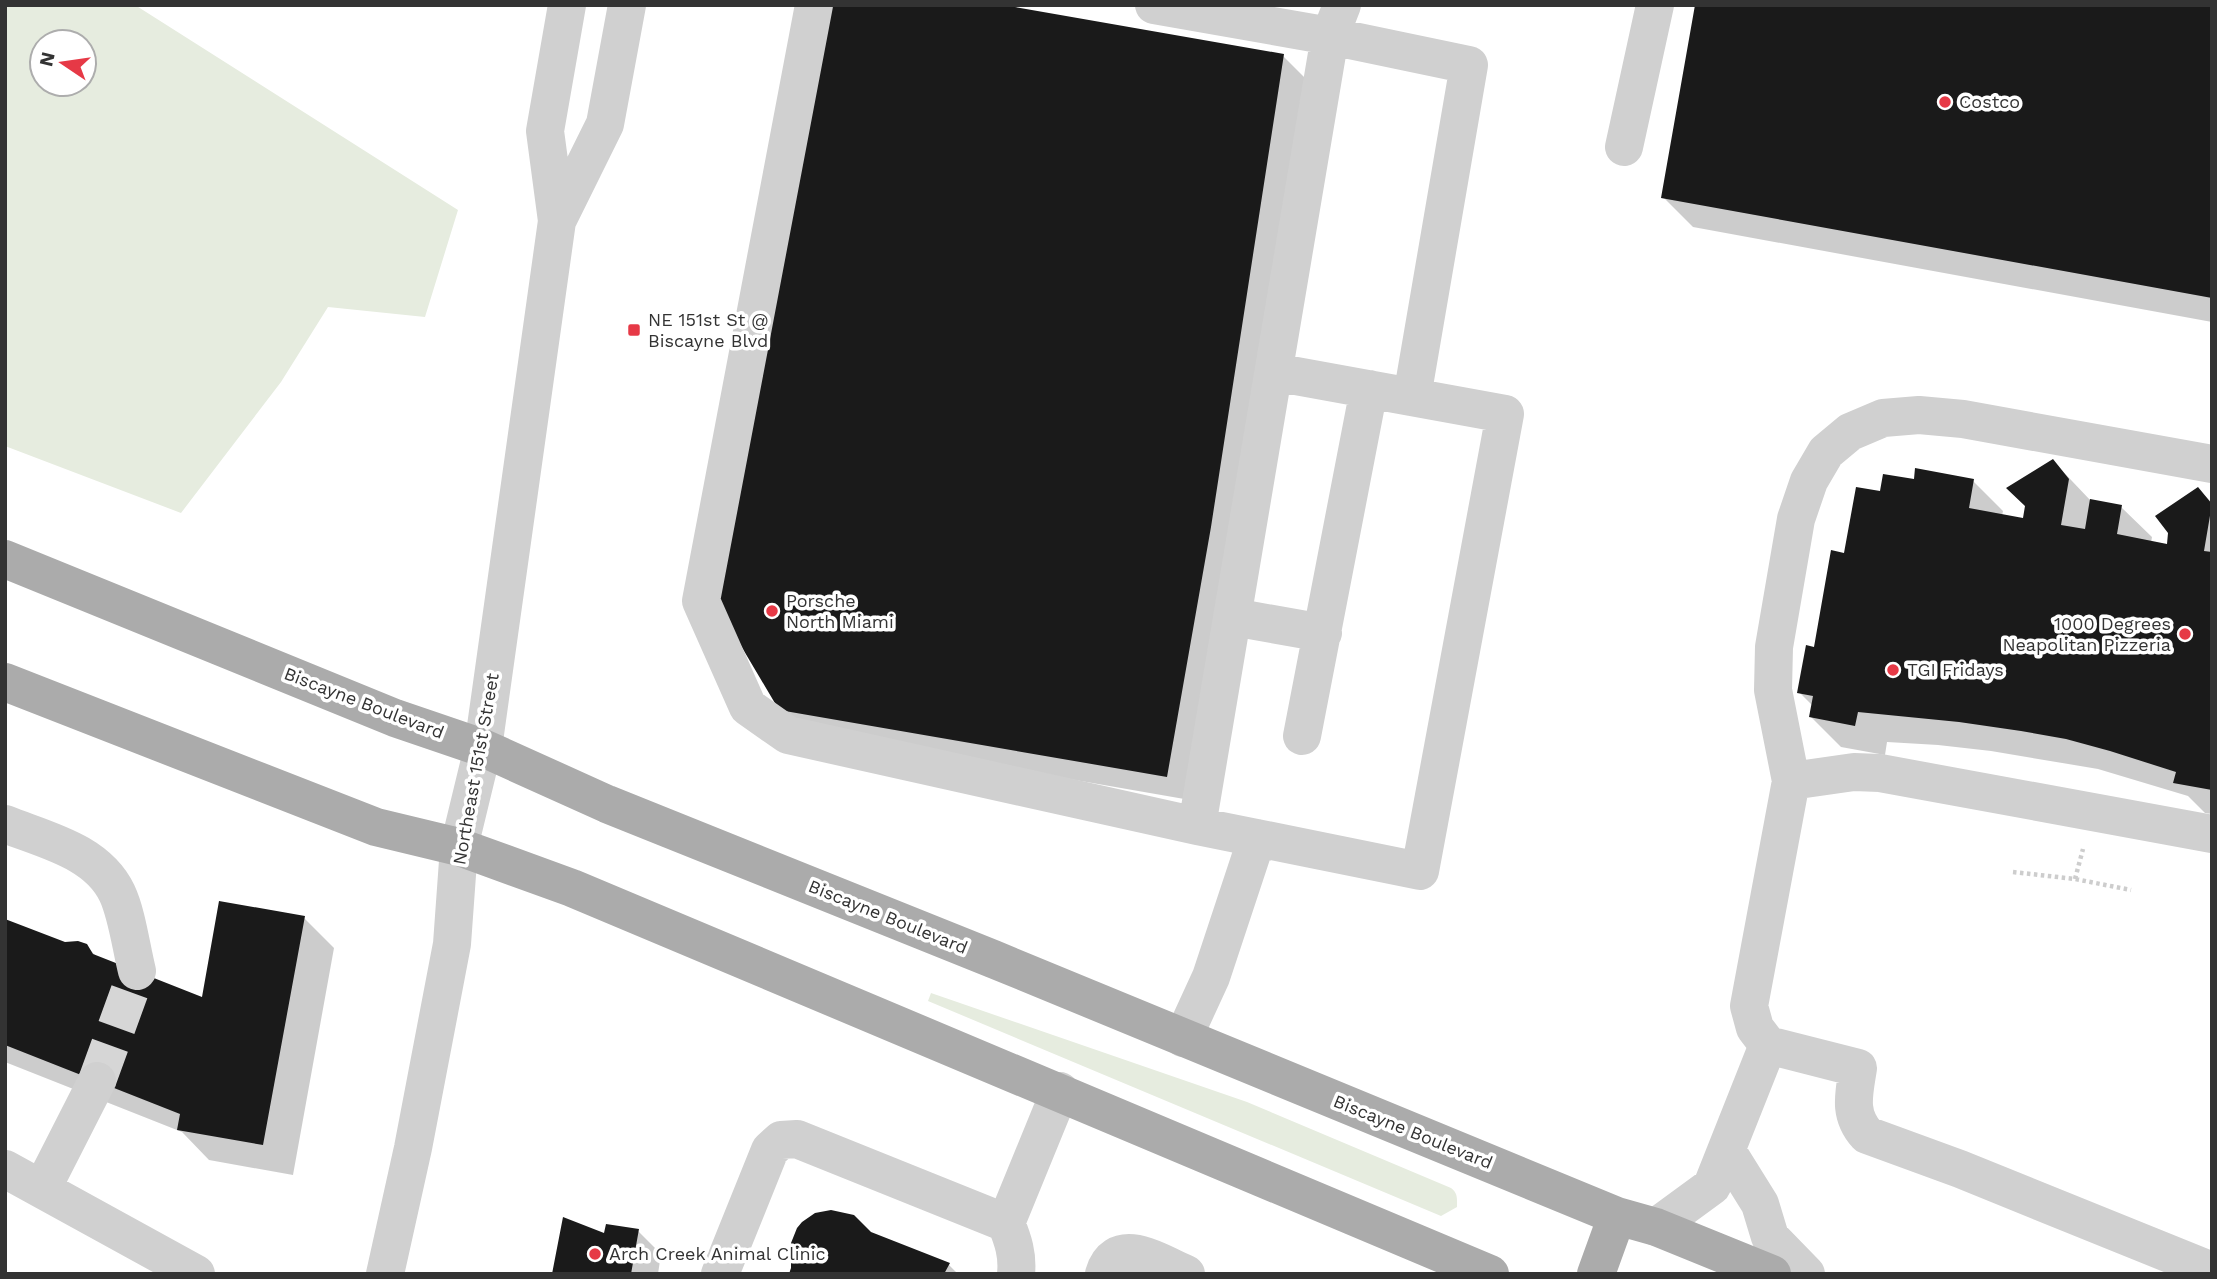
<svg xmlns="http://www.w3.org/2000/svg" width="2217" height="1279" viewBox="0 0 2217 1279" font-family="'Work Sans',sans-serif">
  <rect width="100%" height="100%" fill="#fff"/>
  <path fill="#e6ecdf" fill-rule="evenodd" d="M5,5H135L458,210L425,317L328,307L281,382L181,513L5,446ZM42,42H84V84H42Z
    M931,993L1247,1102L1451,1188C1458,1193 1457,1199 1457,1207L1441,1216L928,1001Z"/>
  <path fill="#0003" d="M2212,5V322L1693,227L1663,197Z
    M1283,56L1313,86L1190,800L805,733L781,709Z
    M2053,461L2091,501L2121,507L2152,537L2151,543L2168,546L2198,489L2212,503V814L2205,813L2188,796L2098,769L1991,751L1938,745L1887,742L1885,755L1841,747L1811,717L1813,706L1799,692L1845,555L1881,493L1915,481H1973L2003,511L2002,516L2025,520Z
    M304,918L334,948L293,1175L209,1160L182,1132L5,1062V920L65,944L86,946L97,957L203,1000Z
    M638,1231L661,1254L658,1274H554L605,1236Z
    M871,1234L949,1265L958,1274H791Z"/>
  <path fill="#1a1a1a" d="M832,5H1003L1284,54L1211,527L1167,777L779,710L718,607Z
    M1695,5H2212V298L1661,198Z
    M2053,459L2069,479L2061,525L2085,529L2090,499L2122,505L2117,534L2167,544L2168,533L2155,516L2198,487L2212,504L2204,551L2212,552V790L2173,783L2176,772L2110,751L2066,739L2021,731L1959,722L1858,712L1855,726L1809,717L1813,696L1797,693L1806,645L1814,647L1831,550L1844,553L1856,487L1880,491L1883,474L1914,479L1915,468L1974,479L1969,508L2023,518L2025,506L2006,488Z
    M219,901L305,916L263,1145L177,1130L180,1114L5,1045V919L65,942L78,941L87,944L93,954L202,997Z
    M831,1210L854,1215L871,1232L950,1263L944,1274H789L791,1268V1243L797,1228L802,1222L815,1213Z
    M563,1217L604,1233L606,1224L639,1229L631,1274H552Z"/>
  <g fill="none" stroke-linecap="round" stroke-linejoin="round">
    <path stroke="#d6d6d6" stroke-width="38" stroke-dasharray="38 19" stroke-linecap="butt" d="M97,1081L137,971"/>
    <path stroke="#cdcdcd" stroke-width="4.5" stroke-dasharray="3.5 3.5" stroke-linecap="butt" d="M2013,872L2075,879L2131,890
      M2075,879L2083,849"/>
    <path stroke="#d0d0d0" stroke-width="38" d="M814,5L701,601L748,707L788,735L1197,826L1420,871L1505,414L1274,372
      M1154,5L1330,36L1469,65L1412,397
      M1624,147L1655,5
      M557,221L605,124L627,5
      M1233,617L1323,633
      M1302,736L1369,389
      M1791,781L1773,690L1774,647L1796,519L1809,481L1826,452L1850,432L1883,418L1919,415L1963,419L2212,464
      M5,824C45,840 97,851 117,893C127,914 131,947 137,971
      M1197,826L1330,36L1342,5
      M2212,834L1880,773L1854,772L1791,781L1749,1006L1755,1028L1768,1045L1858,1068C1854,1094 1848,1114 1867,1135L1960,1169L2212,1271
      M1183,1038L1211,977L1257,838
      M1727,1151L1760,1204L1770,1237L1806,1274
      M5,1169L196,1274
      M42,1189L97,1081
      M1006,1223C1013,1240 1018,1255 1016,1274
      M1656,1227L1712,1186L1768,1045
      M385,1274L413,1148L452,944L459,847L483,748L557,221L545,131L567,5
      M720,1274L770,1150L781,1140L797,1139L1006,1223L1060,1091
      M1104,1274C1116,1233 1160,1263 1186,1274"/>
    <path stroke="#ababab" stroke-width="38" d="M5,559L395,718L483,748L607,804L993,959L1617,1216L1656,1227L1772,1274
      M5,682L376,827L459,847L572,888L1490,1274
      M1596,1274L1617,1216"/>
  </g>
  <g fill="#e63946" stroke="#fff" stroke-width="2.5">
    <circle cx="1945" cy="102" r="7"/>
    <rect x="627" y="323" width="14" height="14" rx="3.5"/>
    <circle cx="772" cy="611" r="7"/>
    <circle cx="2185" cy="634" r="7"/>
    <circle cx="1893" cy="670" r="7"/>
    <circle cx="595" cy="1254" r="7"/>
  </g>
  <g text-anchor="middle" stroke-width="7" stroke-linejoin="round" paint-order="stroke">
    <g font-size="18" fill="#333" stroke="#fff" text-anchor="start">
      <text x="1959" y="108">Costco</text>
      <text x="648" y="326">NE 151st St @<tspan x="648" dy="21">Biscayne Blvd</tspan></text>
      <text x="786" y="607">Porsche<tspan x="786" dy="21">North Miami</tspan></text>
      <text x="2171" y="630" text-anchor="end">1000 Degrees<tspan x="2171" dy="21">Neapolitan Pizzeria</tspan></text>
      <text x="1907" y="676">TGI Fridays</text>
      <text x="609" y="1260">Arch Creek Animal Clinic</text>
    </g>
    <g font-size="18" fill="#333" stroke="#fff">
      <text transform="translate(364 703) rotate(21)" y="6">Biscayne Boulevard</text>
      <text transform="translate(476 769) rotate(-80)" y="6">Northeast 151st Street</text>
      <text transform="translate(888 917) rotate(22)" y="6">Biscayne Boulevard</text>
      <text transform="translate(1413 1132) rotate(22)" y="6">Biscayne Boulevard</text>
    </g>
  </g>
  <rect width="2217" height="1279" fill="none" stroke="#333333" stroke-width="14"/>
  <g transform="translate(63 63) rotate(283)"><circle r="33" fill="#ffffff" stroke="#adadad" stroke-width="2"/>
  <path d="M0-5L12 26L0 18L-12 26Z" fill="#e63946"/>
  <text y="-10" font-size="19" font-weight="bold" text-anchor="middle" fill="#333333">N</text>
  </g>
</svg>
